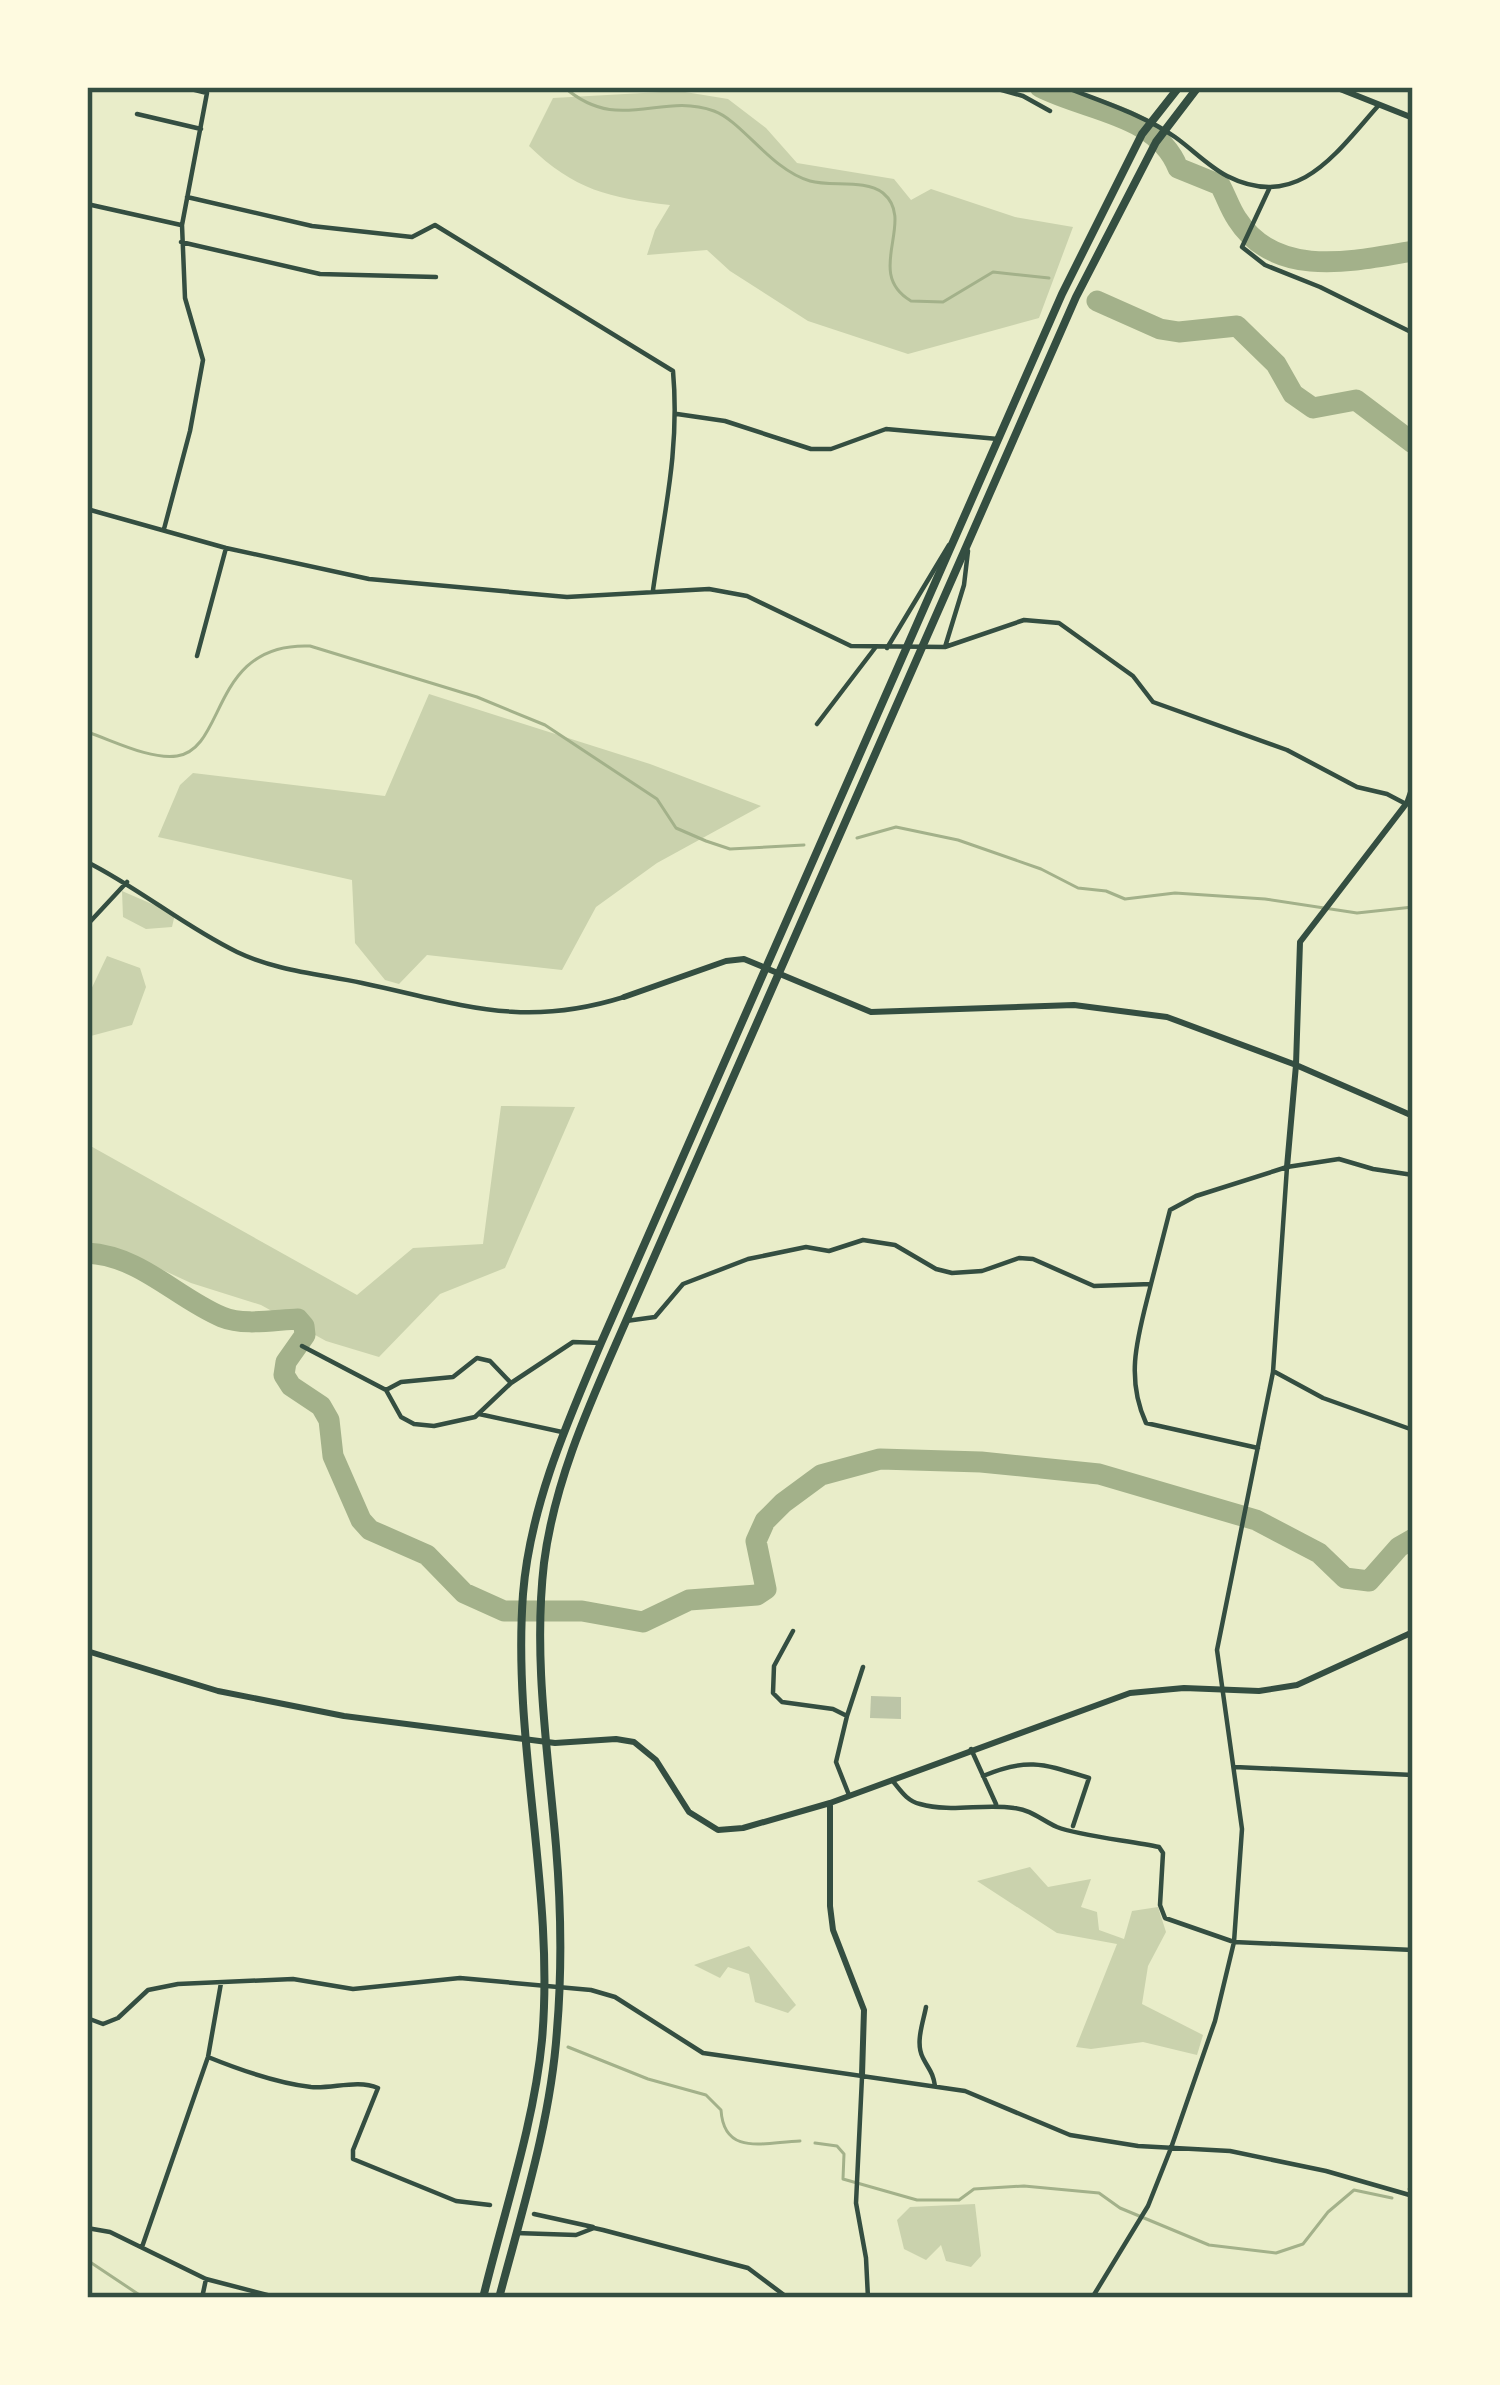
<svg xmlns="http://www.w3.org/2000/svg" width="1500" height="2385" viewBox="0 0 1500 2385" font-family="'Fira Sans Condensed',sans-serif">
  <rect width="100%" height="100%" fill="#e9edc9"/>
  <path fill="#cad2ad" d="M679,91L728,99L766,128L797,163L894,179L911,200L931,189L1015,217L1073,227L1039,318L908,354L808,321L730,271L707,250L647,255L655,230L670,205C610,198 574,190 529,146L553,98Z
    M429,694L650,764L761,806L657,863L596,907L562,970L427,955L399,984L385,980L355,943L352,880L158,837L180,785L193,773L385,796Z
    M122,891L175,914L172,927L146,929L123,917Z
    M107,956L140,968L146,987L132,1025L87,1037V998Z
    M501,1106L575,1107L505,1268L440,1294L379,1357L326,1341L261,1305L191,1283L115,1248L87,1246V1144L357,1295L413,1248L483,1244Z
    M1030,1867L1048,1887L1091,1879L1081,1907L1097,1912L1099,1930L1124,1939L1132,1911L1158,1907L1166,1932L1148,1966L1142,2004L1203,2035L1197,2055L1143,2042L1091,2049L1076,2047L1117,1944L1057,1933L977,1881Z
    M749,1946L796,2005L788,2013L755,2002L749,1974L728,1967L720,1978L694,1965Z
    M975,2204L981,2256L971,2267L946,2261L941,2245L926,2260L904,2249L897,2220L910,2207Z"/>
  <g fill="none" stroke-linecap="round" stroke-linejoin="round">
    <path stroke="#a3b18a" stroke-width="3" d="M564,87C619,135 660,91 714,111C742,121 771,170 810,181C831,187 865,179 883,193C917,221 863,273 911,301L943,302L993,272L1049,278
      M87,732C112,740 150,760 177,756C227,749 210,642 310,646L477,697L545,725L657,799L676,828L706,841L730,849L804,845
      M857,838L896,827L958,840L1041,869L1078,888L1106,891L1125,899L1175,893L1265,899L1357,913L1413,907
      M568,2047L648,2079L706,2095L721,2110C724,2157 765,2142 800,2141
      M815,2143L837,2146L844,2154L843,2179L917,2200H959L974,2189L1024,2186L1099,2193L1120,2208L1209,2245L1276,2253L1303,2244L1328,2212L1354,2190L1392,2198
      M1409,2189L1413,2185
      M87,2260L144,2298"/>
    <path stroke="#a3b18a" stroke-width="21" d="M1040,87C1086,111 1157,114 1178,168L1220,185C1226,196 1230,209 1237,219C1276,280 1354,261 1413,251
      M1097,301L1160,329L1179,332L1237,326L1276,364L1293,394L1313,408L1356,400L1413,443
      M87,1253C141,1256 175,1297 222,1317C244,1326 274,1320 298,1319L304,1326L305,1335L286,1362L284,1375L291,1386L321,1406L329,1420L333,1456L361,1520L370,1530L427,1555L464,1593L504,1611H582L643,1622L689,1600L757,1595L766,1589L756,1541L765,1521L783,1503L821,1475L880,1459L981,1462L1099,1474L1256,1520L1319,1553L1345,1578L1369,1581L1399,1547L1413,1539"/>
  </g>
  <path fill="#bcc5a7" d="M871,1696L901,1697V1719L870,1718Z"/>
  <g fill="none" stroke-linecap="round" stroke-linejoin="round">
    <path stroke="#344e41" stroke-width="4.5" d="M991,87L1023,96L1050,111
      M1065,87C1102,102 1142,114 1175,137C1192,149 1208,166 1227,176C1298,212 1336,153 1378,106
      M137,114L201,129
      M1270,187L1242,247L1265,265L1320,287L1413,333
      M187,197L312,226L412,237L435,225L673,371C680,450 664,513 653,590
      M87,204L181,225
      M181,242L320,274L436,277
      M677,414L725,421L811,449H831L886,429L998,439
      M87,509L226,548L369,579L567,597L709,589L747,596L851,646L945,647L1024,620L1059,623L1133,676L1153,702L1287,750L1357,787L1387,794L1406,804L1413,784
      M164,529L190,431L203,360L185,298L182,225L207,93L183,87
      M945,647L964,585L968,551
      M887,648L949,545
      M197,656L226,548
      M817,724L875,648
      M87,862C139,888 185,927 237,952C277,971 320,974 362,983C461,1004 522,1029 624,997
      M87,925L127,882
      M1151,1284C1139,1333 1124,1375 1146,1423L1258,1448
      M626,1321L655,1317L683,1284L748,1259L806,1247L829,1251L863,1240L895,1245L936,1269L952,1273L982,1271L1019,1258L1033,1259L1094,1286L1151,1284L1170,1210L1196,1196L1287,1167L1339,1159L1373,1169L1413,1175
      M302,1346L386,1390L401,1417L414,1424L434,1426L475,1417L511,1383L573,1342L601,1343
      M1275,1372L1323,1398L1413,1430
      M386,1390L401,1382L453,1377L477,1358L490,1361L511,1383
      M479,1414L562,1432
      M793,1631L774,1666L773,1693L782,1702L833,1709L847,1716L836,1762L849,1795
      M847,1716L863,1667
      M971,1749L996,1804
      M1235,1767L1413,1775
      M983,1776C1028,1757 1044,1764 1089,1778L1073,1826
      M892,1780C901,1791 907,1801 920,1804C951,1813 983,1803 1014,1808C1032,1810 1041,1820 1057,1827C1079,1836 1133,1841 1159,1847L1163,1853L1160,1905L1165,1918L1234,1942L1413,1950
      M926,2007C923,2023 915,2043 923,2058C929,2070 933,2072 935,2086
      M87,2018L103,2024L118,2018L148,1990L178,1984L293,1979L353,1989L460,1978L591,1990L615,1997L703,2053L965,2091L1070,2135L1138,2146L1230,2151L1326,2171L1413,2196
      M208,2057C240,2070 276,2083 311,2087C333,2089 357,2079 378,2088L353,2150V2159L456,2201L490,2205
      M862,2077L856,2203L866,2258L868,2298
      M534,2214L593,2227
      M87,2228L110,2232L206,2279L279,2298
      M516,2233L576,2235L594,2228L603,2230L748,2268L788,2298
      M142,2247L208,2057L221,1983
      M202,2298L206,2279
      M1092,2298L1148,2206L1171,2148L1215,2021L1234,1942L1242,1829L1217,1650L1273,1372L1287,1167"/>
    <path stroke="#344e41" stroke-width="6" d="M624,997L726,961L744,959L871,1012L1074,1005L1167,1017L1296,1065L1413,1116
      M1287,1167L1296,1065L1300,942L1406,804
      M87,1651L218,1691L344,1716L555,1743L616,1739L634,1742L656,1760L689,1812L718,1830L743,1828L830,1803L1130,1693L1184,1688L1259,1691L1297,1685L1413,1632
      M830,1803V1906L833,1930L864,2010L862,2075"/>
    <path stroke="#344e41" stroke-width="6" d="M1335,87L1413,118"/>
    <path stroke="#344e41" stroke-width="8" d="M483,2298C503,2215 534,2125 542,2040C555,1891 512,1743 523,1594C530,1506 567,1423 601,1343L1062,294L1142,134L1179,87
      M499,2298C522,2211 551,2120 557,2030C562,1970 561,1906 556,1846C548,1752 533,1658 544,1563C555,1477 592,1399 626,1321L1076,297L1156,142L1198,87"/>
  </g>
  <rect width="1500" height="2385" fill="none" stroke="#fefae0" stroke-width="180"/>
  <rect x="90" y="90" width="1320" height="2205" fill="none" stroke="#344e41" stroke-width="4.5"/>
</svg>
